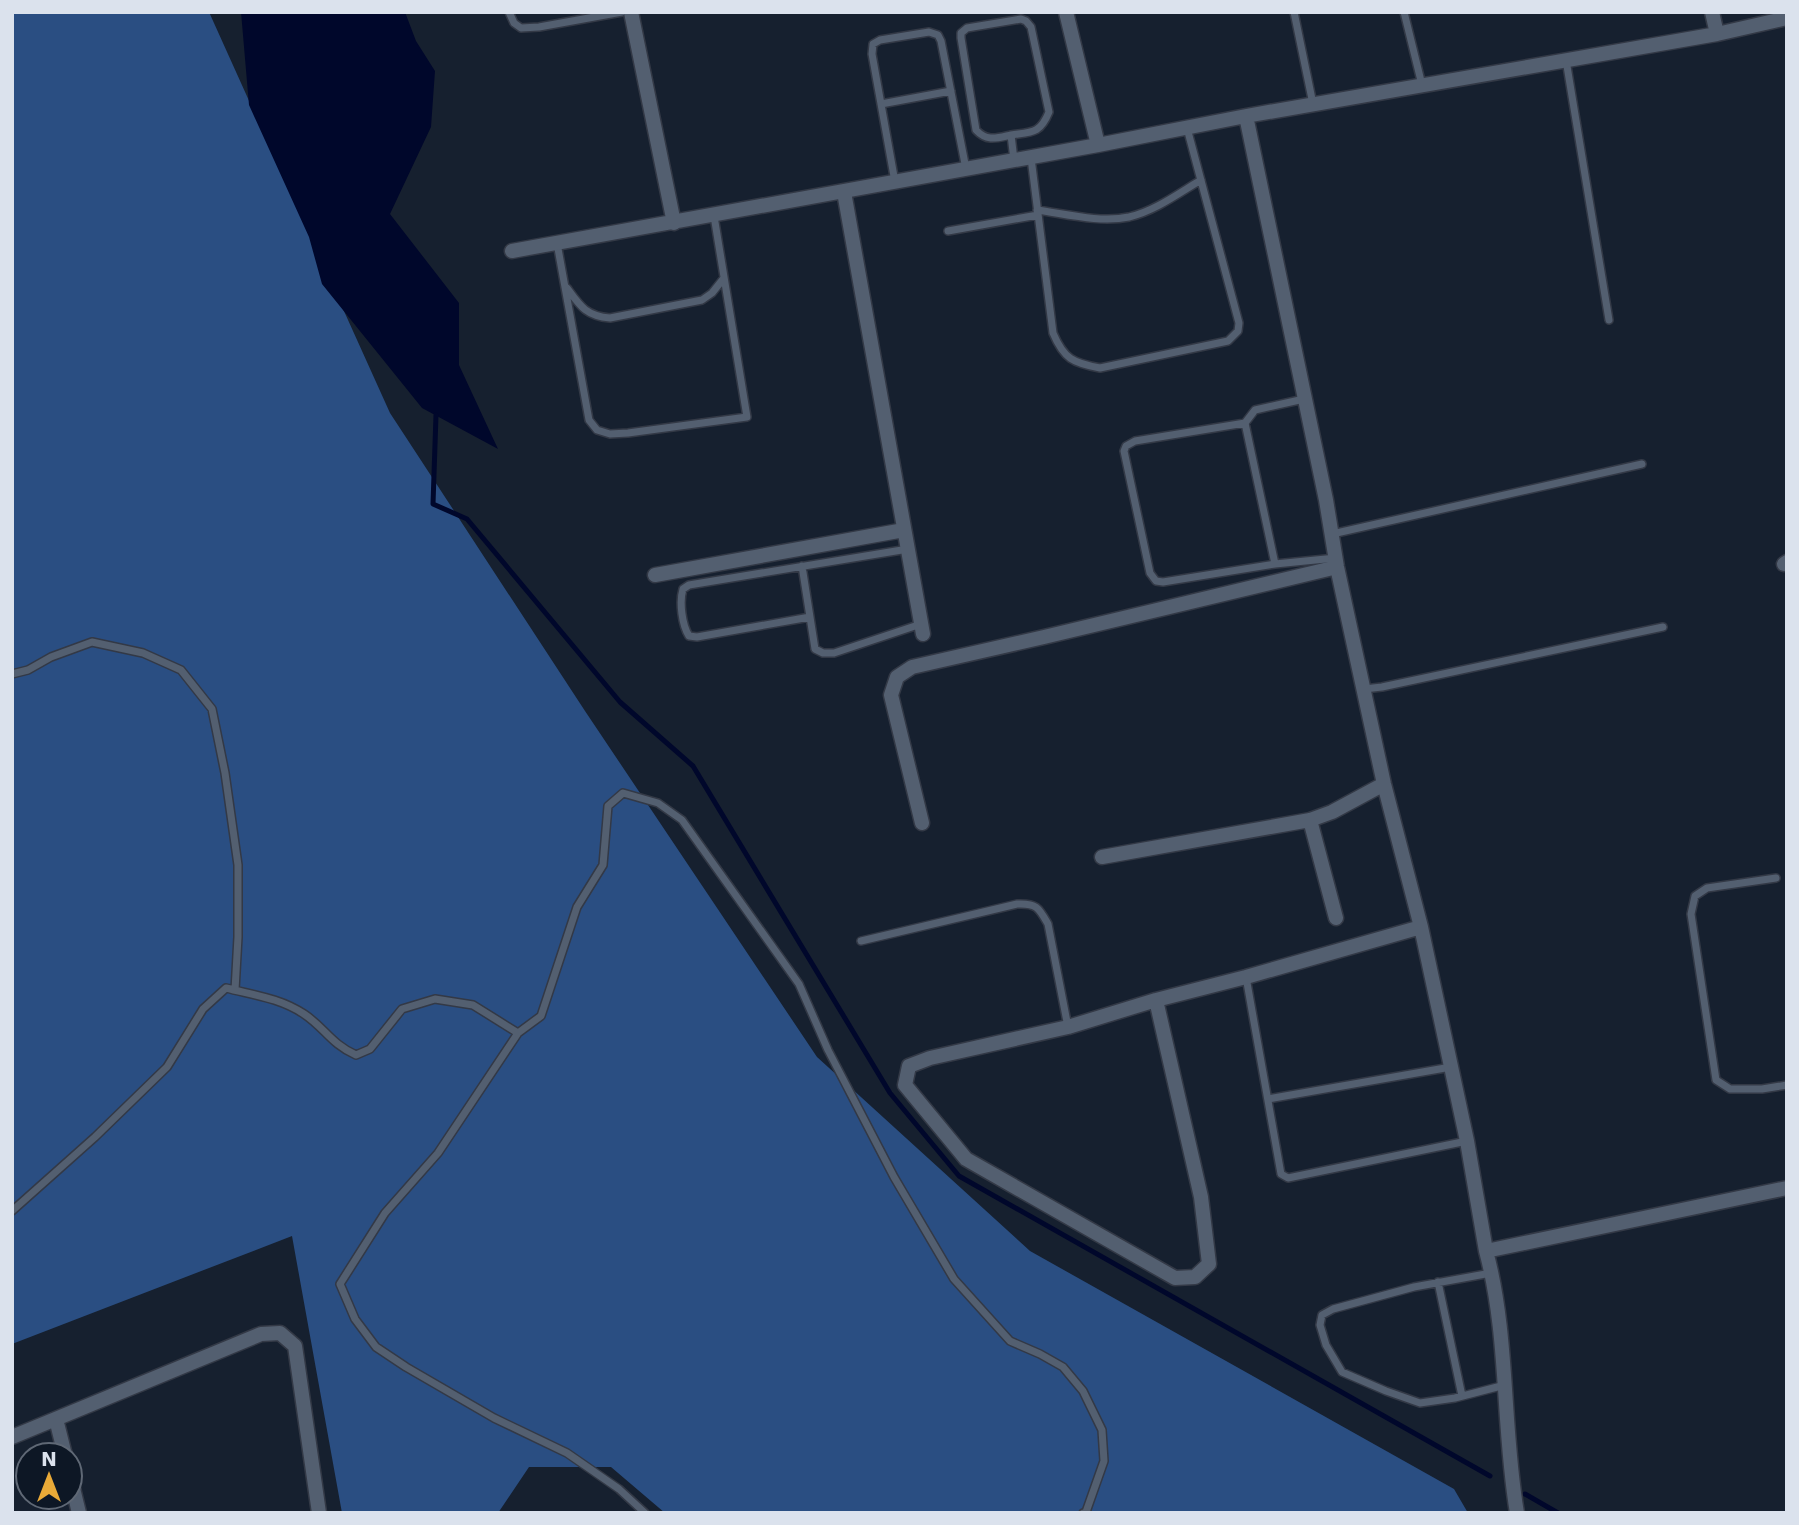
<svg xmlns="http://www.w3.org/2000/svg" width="1799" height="1525" viewBox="0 0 1799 1525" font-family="'DejaVu Sans',sans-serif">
  <rect width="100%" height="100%" fill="#16202f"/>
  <path fill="#2a4e82" d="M12,12H209L390,413L585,711L817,1057L1030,1251L1454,1489L1468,1513H665L611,1467H529L498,1513H342L292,1236L12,1344Z"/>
  <path fill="#00072b" d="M241,12H405L416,41L435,71L431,127L390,214L459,303V365L498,449L422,408L322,284L309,237L249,105Z"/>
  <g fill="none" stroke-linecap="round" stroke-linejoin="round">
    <path stroke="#00072b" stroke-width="5" d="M436,415L433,504L467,519L620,702L693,766L890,1093L959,1176L1490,1476
      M1525,1494L1558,1513"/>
    <g stroke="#333946" stroke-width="10">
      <path id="lane" d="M509,12L514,23L521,28L539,27L622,12
        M1294,12L1313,104
        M1404,12L1422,85
        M1566,60L1609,320
        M881,104L951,91
        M1011,135C997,138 987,142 976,130L961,38V33L967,28L1021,19L1026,21L1031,27L1049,112C1040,134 1032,132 1011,135L1014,160
        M1031,158L1053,333C1064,359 1073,363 1100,368L1228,341L1238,331L1239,323L1187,128
        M895,182L872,54L873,44L880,40L929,32L938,35L941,41L966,169
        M1037,210C1066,214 1100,223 1129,217C1155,211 1179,193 1201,180
        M948,231L1038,215
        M557,243L589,420L597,430L610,434L628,433L747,417L714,216
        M567,288C580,306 586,316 610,318L702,300L712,293L724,278
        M1245,423L1275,564L1336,558
        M1332,534L1642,464
        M908,549L689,585L683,589C679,602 682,625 689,636L697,637L810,617L815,649L823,653H834L921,624
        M1275,564L1163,582L1156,581L1150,573L1124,451L1126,446L1135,441L1245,423L1255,410L1304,399
        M802,566L810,617
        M12,674L28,670L51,657L92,642L143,653L181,670L212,709L225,773L238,865V937L235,990
        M1364,689L1382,687L1663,627
        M1776,878L1707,888L1695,896L1691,914L1716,1080L1730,1089H1762L1787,1085
        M861,941L1017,904C1037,903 1039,908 1048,924L1068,1027
        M1246,977L1281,1174L1288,1178L1467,1141
        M1268,1099L1451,1067
        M12,1211L95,1137L167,1067L203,1009L226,988C253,995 280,998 304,1014C324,1027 331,1044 356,1055L370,1049L402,1009L435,999L473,1005L518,1033
        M1491,1273L1414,1287L1333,1309L1322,1315L1320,1325L1326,1345L1342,1372L1386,1391L1420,1403L1455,1398L1505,1385
        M1438,1282L1462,1396
        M645,1513L619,1489L567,1453L494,1418L406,1367L376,1347L355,1319L340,1284L385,1213L438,1153L518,1033L541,1016L577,907L603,865L608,806L623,793L658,803L682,820L799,984L828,1050L894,1177L954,1279L1010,1341L1040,1354L1063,1367L1083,1391L1102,1430L1104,1461L1086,1512L1083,1513"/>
    </g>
    <g stroke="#333946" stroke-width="17">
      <path id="street" d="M631,12L674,223
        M1066,12L1098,145
        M1712,12L1717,34
        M1246,116L1326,500L1337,567L1384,784L1421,927L1467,1141L1486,1251L1787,1188
        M844,192L923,634
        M512,251L1098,145L1246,116L1717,34L1787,18
        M1784,564L1787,562
        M655,575L904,530
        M1310,820L1336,918
        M922,823L891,695L897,677L912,667L1044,637L1337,567
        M1102,857L1310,820L1332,812L1384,784
        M1156,1000L1201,1197L1209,1264L1195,1277L1175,1278L966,1159L905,1085L909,1066L930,1058L1068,1027L1156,1000L1246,977L1421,927
        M1486,1251C1509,1336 1502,1426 1517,1513
        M56,1419L65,1455
        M12,1437L261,1334L280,1333L295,1346L319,1513
        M70,1476L79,1513"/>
    </g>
    <use href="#lane" stroke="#535f70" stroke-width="7"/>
    <use href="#street" stroke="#535f70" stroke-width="14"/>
  </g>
  <rect width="1799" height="1525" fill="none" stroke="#dbe2ed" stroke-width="28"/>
  <g transform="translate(49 1476)"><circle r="33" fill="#0d1725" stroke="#5f6875" stroke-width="2"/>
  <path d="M0-5L12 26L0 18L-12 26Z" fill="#e9aa38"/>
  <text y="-10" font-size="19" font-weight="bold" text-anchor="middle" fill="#dbe2ed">N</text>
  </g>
</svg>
